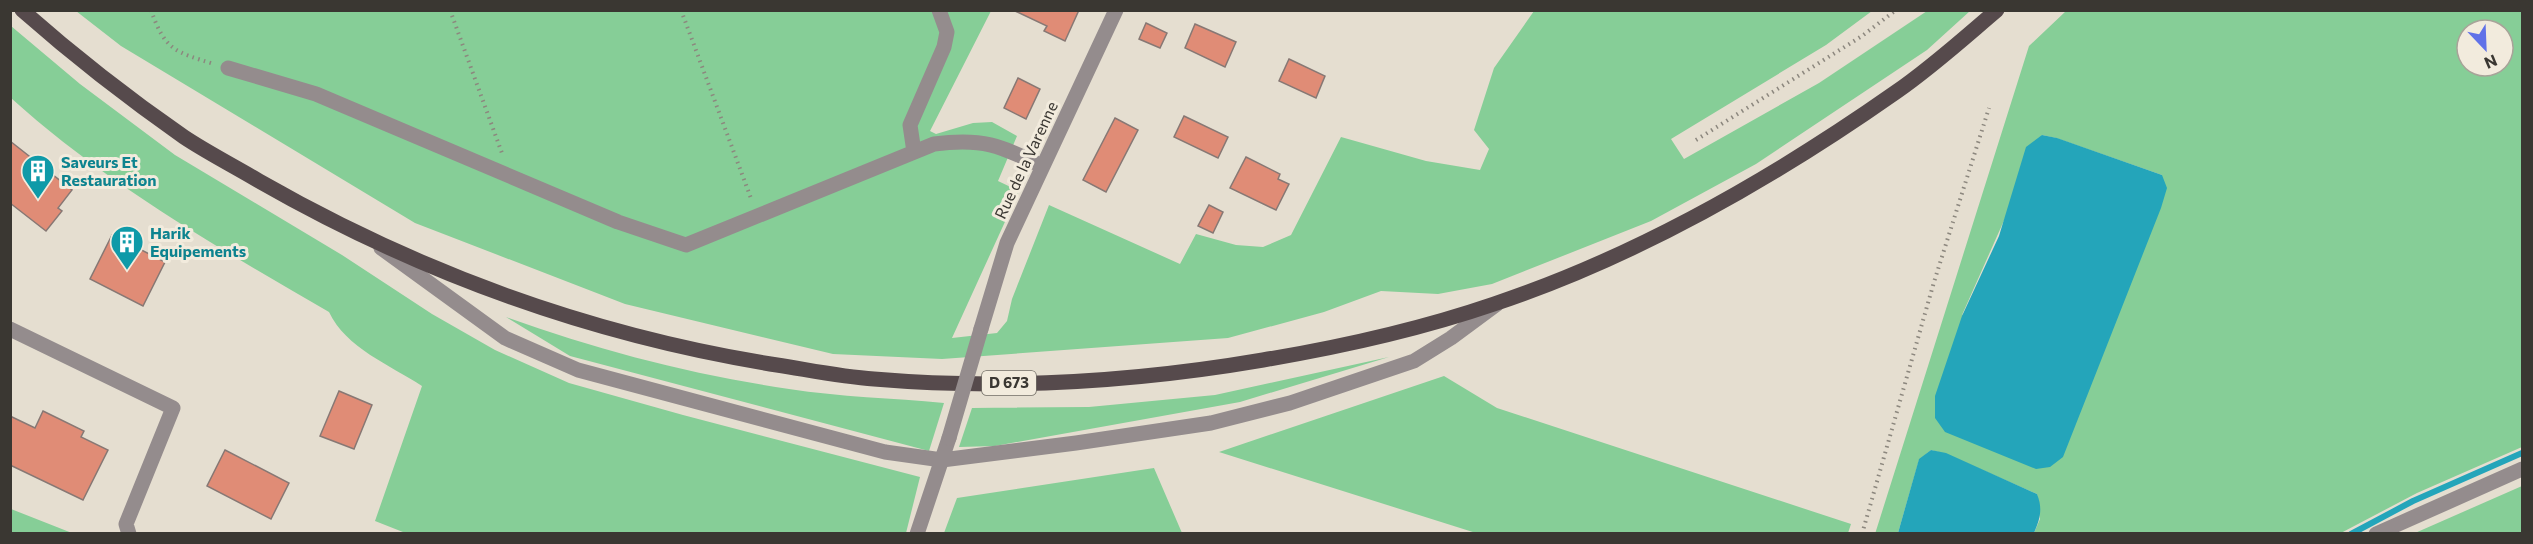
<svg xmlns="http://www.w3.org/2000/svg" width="2533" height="544" viewBox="0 0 2533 544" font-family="Commissioner,sans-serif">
  <rect width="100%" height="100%" fill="#e5ded0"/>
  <path fill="#86ce97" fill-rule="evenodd" d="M76,11H991L930,131L936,134L973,123L992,122L1017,136L998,181L1019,191L952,338L997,333L1007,321L1012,299L1049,205L1180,264L1196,234L1236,245L1263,247L1291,235L1341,137L1426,161L1480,170L1489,149L1474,130L1494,68L1534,11H1872L1826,45L1671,139L1684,159L1819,83L1927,11H1970L1927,50L1756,164L1651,221L1492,284L1438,294L1381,291L1324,312L1228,338L942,359L833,354L625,304L415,223L121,46Z
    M2066,11H2522V447L2417,493L2339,534L2034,533L2040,519L2037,494L1946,454L1931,450L1919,460L1898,533L1875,534L2029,46ZM2467,30H2503V66H2467ZM2042,135L2056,138L2162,175L1962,315Z
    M11,26L80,84L175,155L342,255L432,314L495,350L569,383L683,415L920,477L906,533L408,534L375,521L422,386C390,365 346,348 329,312C219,248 106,184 11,98Z
    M506,317C597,350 693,375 789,389C840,397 893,398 944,403L929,451L570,356Z
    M1389,357L1240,402L995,446L959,447L972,408L1089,407L1215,395Z
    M1444,376L1497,408L1851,524L1848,533H1476L1219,452Z
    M1154,468L1182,533H944L957,498Z
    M2522,486V533H2415Z
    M10,509H11L72,533H11Z"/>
  <path fill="#24a5ba" d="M2042,135L2057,138L2162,175L2167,188L2161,208L2063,457L2050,467L2036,469L1945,432L1935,418V396L1962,316L1999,236L2026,147Z
    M1931,450L1946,453L2037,494C2043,509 2040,519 2034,533H1898L1919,459Z"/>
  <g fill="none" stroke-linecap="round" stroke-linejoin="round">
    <path stroke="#24a5ba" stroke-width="6" d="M2351,534L2413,501L2522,453"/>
  </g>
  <path fill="#e08c76" stroke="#877874" stroke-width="1.5" d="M1013,10H1079L1065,41L1044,31L1047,26Z
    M1146,23L1167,33L1160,48L1139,39Z
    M1195,24L1236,42L1225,67L1185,48Z
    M1289,59L1325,76L1316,98L1279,81Z
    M1018,78L1040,89L1026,119L1004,108Z
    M1184,116L1228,137L1218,158L1174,137Z
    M1115,118L1138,130L1106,192L1083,180Z
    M10,141L72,190L58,208L62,211L46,231L10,203Z
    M1246,157L1280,174L1278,179L1289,184L1276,210L1230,188Z
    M1209,205L1223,212L1213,233L1198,226Z
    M112,235L165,262L143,306L90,279Z
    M339,391L372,405L354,449L320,436Z
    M43,411L84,431L81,437L108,450L83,500L10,465V416L35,428Z
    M225,450L289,483L271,519L207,486Z"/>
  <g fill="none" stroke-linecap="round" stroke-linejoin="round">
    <path stroke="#8c877e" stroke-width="4" stroke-dasharray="1.5 4.5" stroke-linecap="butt" d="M151,10C165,51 176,52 214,64
      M450,10L503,156
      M681,10L752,201
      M1696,140L1862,36L1896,10
      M1862,534L1934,282L1989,108"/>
    <path stroke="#948c8d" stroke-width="15" d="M228,68L316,94L618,222L686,245L934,144C983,138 999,145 1042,166
      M914,152L910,125L944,47L947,32L939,10
      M381,248L505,338L578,370L885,452L942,460L1076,443L1211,423L1290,403L1414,361L1451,338L1497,304
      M10,329L173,408L126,524L129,534
      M981,329L1007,243L1116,10
      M917,534L949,438
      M2376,534L2522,469"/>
    <path stroke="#564a4c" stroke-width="15" d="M22,10C73,55 128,98 184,137C208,153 234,166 259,181C420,273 594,336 777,365C809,370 842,377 874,379C1004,390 1134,382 1263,360C1341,347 1418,330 1494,304C1638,256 1772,179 1896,92C1931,68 1964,38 1997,10"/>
    <path stroke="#948c8d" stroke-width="15" d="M949,438L981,329"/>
  </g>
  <defs>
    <g id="building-pin" transform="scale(1.725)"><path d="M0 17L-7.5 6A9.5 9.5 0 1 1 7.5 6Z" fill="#0f9aa8" stroke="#f2ebdd"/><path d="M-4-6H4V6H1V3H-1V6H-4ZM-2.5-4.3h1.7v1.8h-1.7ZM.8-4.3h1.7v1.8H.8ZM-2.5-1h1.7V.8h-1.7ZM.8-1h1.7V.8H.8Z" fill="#fff"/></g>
  </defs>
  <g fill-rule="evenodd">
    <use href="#building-pin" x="38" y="171"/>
    <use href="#building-pin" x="127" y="242"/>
  </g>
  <g text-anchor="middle" stroke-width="6" stroke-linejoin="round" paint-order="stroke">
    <rect fill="#f2ebdd" stroke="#716d65" stroke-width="1.5" x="982" y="371" width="54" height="24" rx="4.5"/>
    <g font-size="15" font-weight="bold" fill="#3a3732">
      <text x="1009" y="388">D 673</text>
    </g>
    <g font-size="16" fill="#3a3732" stroke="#f2ebdd">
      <text transform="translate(1026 160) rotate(-65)" y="6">Rue de la Varenne</text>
    </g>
    <g font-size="16" font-weight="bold" fill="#0d838f" stroke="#f2ebdd" text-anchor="start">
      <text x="61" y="168">Saveurs Et<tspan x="61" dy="18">Restauration</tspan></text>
      <text x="150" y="239">Harik<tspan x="150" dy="18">Equipements</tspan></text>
    </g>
  </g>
  <rect width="2533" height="544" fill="none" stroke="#3a3732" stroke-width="24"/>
  <g transform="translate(2485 48) rotate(157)"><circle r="28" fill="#f2ebdd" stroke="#a8a399" stroke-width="1.5"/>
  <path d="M0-4.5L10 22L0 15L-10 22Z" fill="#6071e8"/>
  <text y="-9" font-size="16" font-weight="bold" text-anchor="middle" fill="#3a3732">N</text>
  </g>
</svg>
